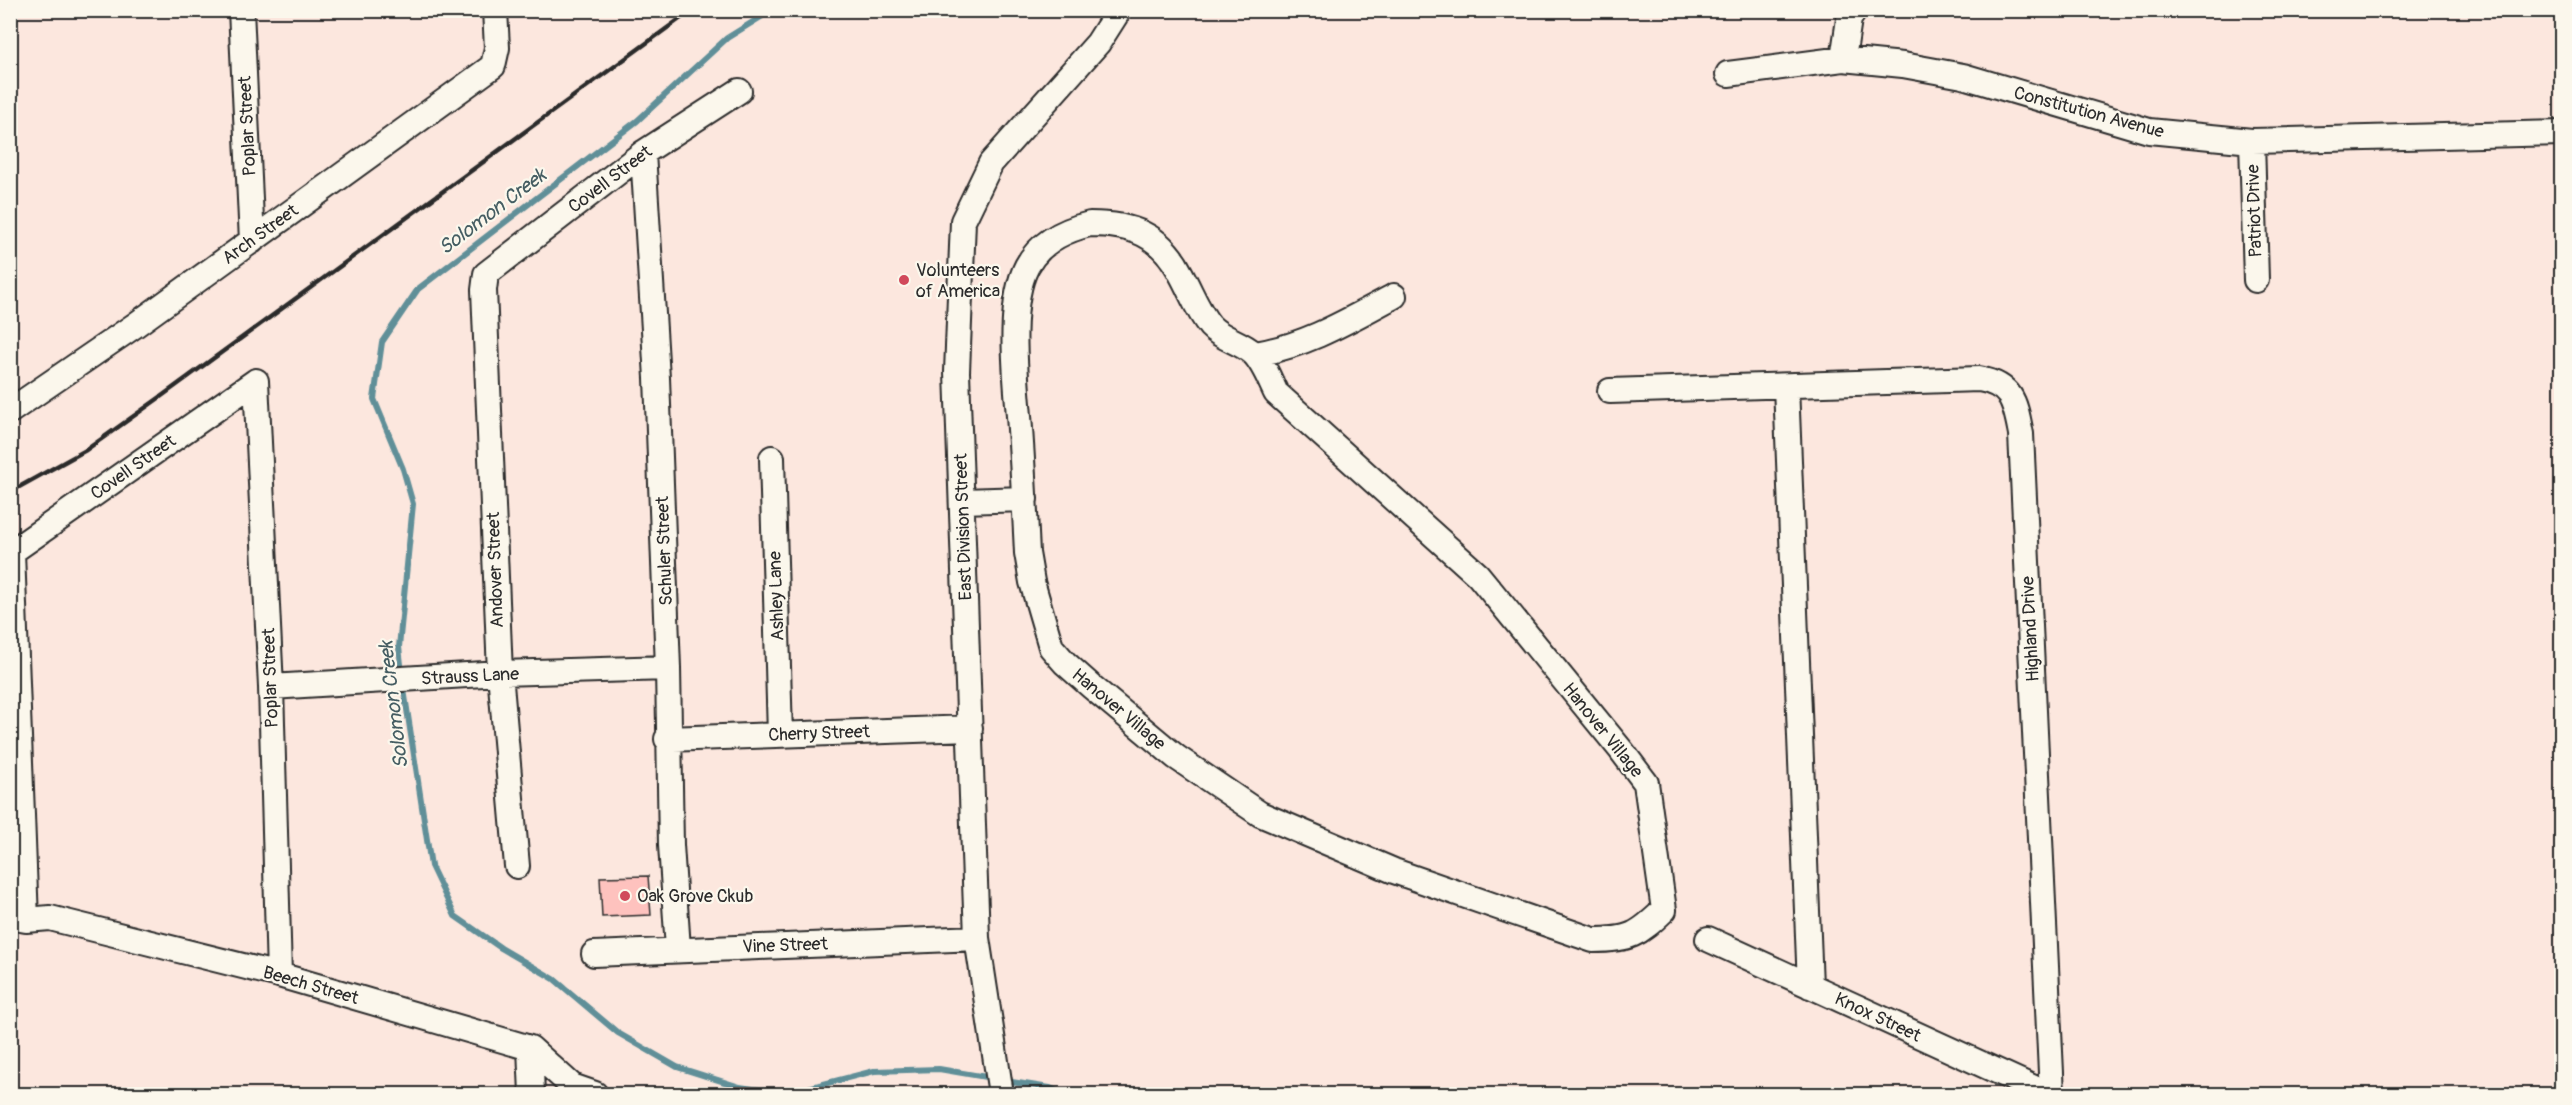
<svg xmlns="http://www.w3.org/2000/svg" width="2572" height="1105" viewBox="0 0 2572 1105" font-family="Pangolin,sans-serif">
  <rect width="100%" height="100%" fill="#fce7de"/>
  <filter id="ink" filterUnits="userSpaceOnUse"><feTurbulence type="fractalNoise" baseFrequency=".0167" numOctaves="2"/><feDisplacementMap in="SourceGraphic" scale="12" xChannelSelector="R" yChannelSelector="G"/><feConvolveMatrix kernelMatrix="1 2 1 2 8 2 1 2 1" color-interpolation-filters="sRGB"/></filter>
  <g filter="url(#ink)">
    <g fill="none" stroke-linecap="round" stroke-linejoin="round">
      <path stroke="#608f98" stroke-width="6" d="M402,673L399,647L413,504L403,469L374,399L382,342L418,289L637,121L727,38L772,10
        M403,683L431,866L455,916L501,948L554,979L618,1033L677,1067L740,1087L785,1094L874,1071L939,1069L992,1078
        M1005,1081L1050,1088L1063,1094"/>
    </g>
    <path fill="#fec2be" stroke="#2b2b2b" stroke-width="1.5" d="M648,876L651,915L602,917L600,877Z"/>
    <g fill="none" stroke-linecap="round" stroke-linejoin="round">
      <g stroke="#2b2b2b" stroke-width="28">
        <path id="minor" d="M241,10L252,241
          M1843,59L1849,19L1855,10
          M1728,74L1843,59L1903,65L1963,76L2149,131L2252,141L2562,133
          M2252,141L2256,280
          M643,153L657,378L668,668L671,845L678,949
          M1090,224C1131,224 1161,234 1181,274C1191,292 1197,310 1210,326C1222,339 1241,342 1253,353C1263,362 1270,381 1276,393L1478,575L1621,750L1646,783L1664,910C1638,935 1630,940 1593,940L1394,871L1260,814L1176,757L1092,687L1065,663L1051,647L1032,582L1027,553C1025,512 1023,470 1020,429C1017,385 1006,306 1027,266C1040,242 1065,230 1090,224Z
          M1255,354C1306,346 1349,320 1394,296
          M256,381L271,687L279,975
          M1786,386L1810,986
          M1610,391L1979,379C2013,385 2015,403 2021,434L2052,1094
          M10,411L134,326L493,66L497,48L495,10
          M772,458L780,735
          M963,501L1025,499
          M12,552L26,920
          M10,553L256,381
          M271,687L500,673L668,668
          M667,739L970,728
          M517,866L500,673L484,290L486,274L643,153L739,91
          M10,917L26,920L50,918L279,975L530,1048L572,1086L595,1094
          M1708,939L2047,1094
          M594,954L977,938
          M530,1048L532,1094
          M1001,1094L977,938L957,372L963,221L991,163L1098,43L1119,10"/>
      </g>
      <use href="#minor" stroke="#fbf7ec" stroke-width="24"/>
      <path stroke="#2b2b2b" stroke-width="4.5" d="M10,492L86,450L159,398L692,10"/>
    </g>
  </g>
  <g fill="#d1495b" stroke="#fbf7ec" stroke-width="2">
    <circle cx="904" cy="280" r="6"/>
    <circle cx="625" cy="896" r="6"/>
  </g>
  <g text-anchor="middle" stroke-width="4.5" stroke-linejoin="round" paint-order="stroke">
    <g font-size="18" fill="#2b2b2b" stroke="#fbf7ec">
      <text transform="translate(2089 112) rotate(15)" y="6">Constitution Avenue</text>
      <text transform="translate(247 126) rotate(-93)" y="6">Poplar Street</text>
      <text transform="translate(610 179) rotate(-37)" y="6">Covell Street</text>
      <text transform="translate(2254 211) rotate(-92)" y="6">Patriot Drive</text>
      <text transform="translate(260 234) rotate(-36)" y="6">Arch Street</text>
      <text transform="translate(133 467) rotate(-35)" y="6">Covell Street</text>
      <text transform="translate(963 527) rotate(-92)" y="6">East Division Street</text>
      <text transform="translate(664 551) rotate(-92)" y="6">Schuler Street</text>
      <text transform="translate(495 570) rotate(-92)" y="6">Andover Street</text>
      <text transform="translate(776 596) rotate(-92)" y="6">Ashley Lane</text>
      <text transform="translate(2030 629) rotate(-93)" y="6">Highland Drive</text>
      <text transform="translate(470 676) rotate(-3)" y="6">Strauss Lane</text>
      <text transform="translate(270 678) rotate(-92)" y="6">Poplar Street</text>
      <text transform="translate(1119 709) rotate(40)" y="6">Hanover Village</text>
      <text transform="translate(1603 730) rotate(51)" y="6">Hanover Village</text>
      <text transform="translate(819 733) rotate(-2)" y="6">Cherry Street</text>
      <text transform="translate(785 945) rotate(-2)" y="6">Vine Street</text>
      <text transform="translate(311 985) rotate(16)" y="6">Beech Street</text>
      <text transform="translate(1878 1017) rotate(25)" y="6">Knox Street</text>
    </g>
    <g font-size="18" fill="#2b2b2b" stroke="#fbf7ec" text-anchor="start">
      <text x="916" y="276">Volunteers<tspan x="916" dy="21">of America</tspan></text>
      <text x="637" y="902">Oak Grove Ckub</text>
    </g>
    <g font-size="20" font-style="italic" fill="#455d62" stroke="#fbf7ec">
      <text transform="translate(492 211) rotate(-37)" y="7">Solomon Creek</text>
      <text transform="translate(393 705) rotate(-97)" y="7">Solomon Creek</text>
    </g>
  </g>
  <rect width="2572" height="1105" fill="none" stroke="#fbf7ec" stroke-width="36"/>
  <rect x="18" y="18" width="2536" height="1069" fill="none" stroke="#2b2b2b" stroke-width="2" filter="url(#ink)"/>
</svg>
